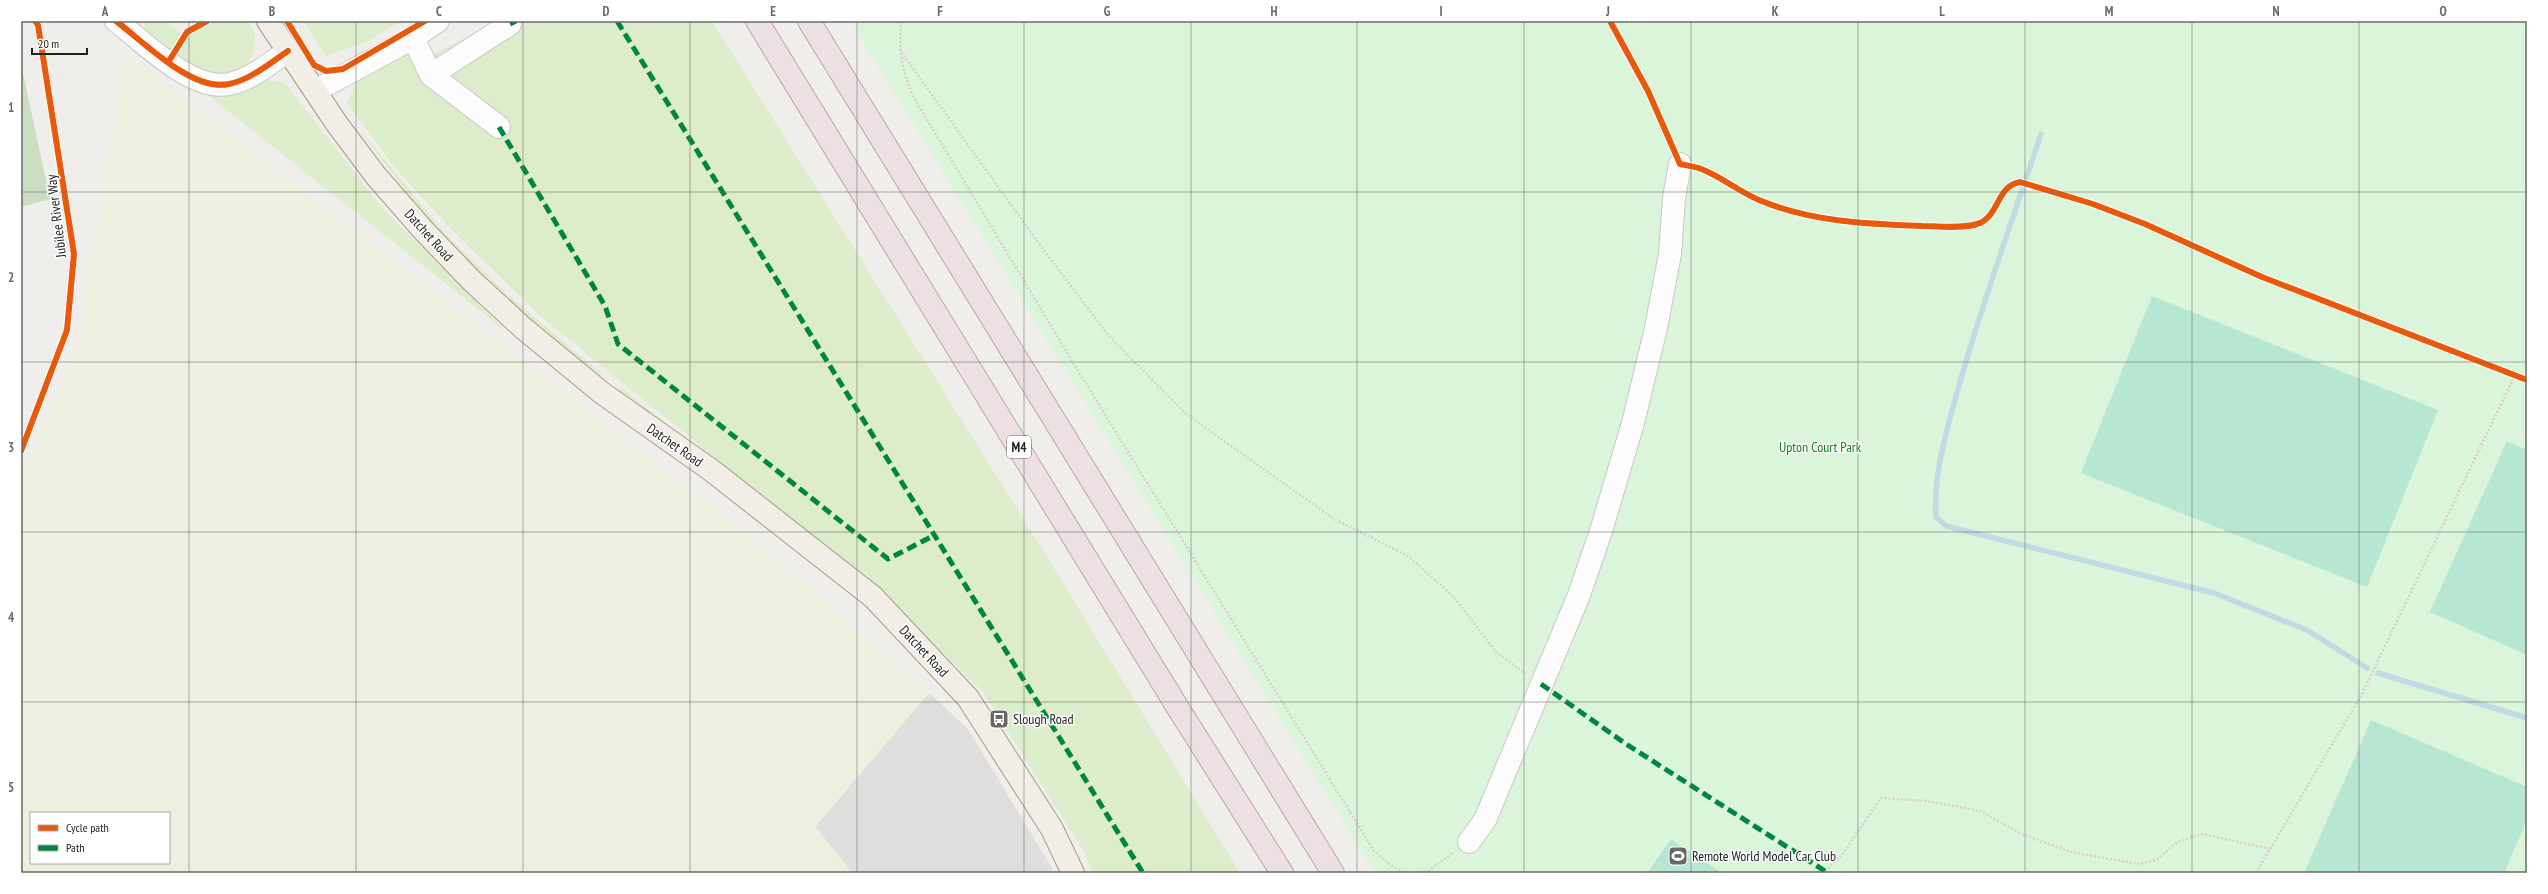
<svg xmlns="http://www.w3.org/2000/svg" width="2548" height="894" viewBox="0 0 2548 894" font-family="'PT Sans Narrow',sans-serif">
  <rect width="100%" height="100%" fill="#f0eeeb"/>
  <path fill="#dfdedc" d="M929,693L968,729L1052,868L1051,873H853L815,827Z"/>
  <path fill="#efefdf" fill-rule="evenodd" d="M125,54L739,528L929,693L815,826L852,873H21V480L75,354ZM31,813H169V863H31Z"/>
  <path fill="#ddeccb" d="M147,21H165L181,33L171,51L143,30Z
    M215,21H249C273,60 225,90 193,68C188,64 184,59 179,55L188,35Z
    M303,21H402L364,43L326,56Z
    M497,21H712L1049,560L1240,873H1093L1083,850L982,691L915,626L756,491L540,316L453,231L396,169L347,103L357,81L406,55L416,63Z
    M267,80L285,83L383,209L508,333L204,92L240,90Z
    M353,121L446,234L507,294L601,373L600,377C547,334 494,290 448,240C413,203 383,162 353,121Z
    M621,387L719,467V472L618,391Z"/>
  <path fill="#cbdec1" d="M21,64L50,199L21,207Z"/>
  <path fill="#daf5da" d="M850,21H2527V873H1375Z"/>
  <path fill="#b7e6d2" d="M2152,296L2438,410L2367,587L2081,473Z
    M2507,441L2527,450V655L2430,612Z
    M2371,720L2527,787V820L2504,873H2304Z
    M1671,839L1722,873H1647Z"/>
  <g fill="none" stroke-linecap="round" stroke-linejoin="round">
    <path stroke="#bfdbe3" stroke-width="5.5" d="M2041,134C2013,219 1982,303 1958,389C1947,429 1933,475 1936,517L1946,526L2214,593L2307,630L2367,668
      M2378,673L2527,718"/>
    <g stroke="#c9c8c7" stroke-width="24">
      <path id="minor" d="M116,21C144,42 192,92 229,84C250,80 270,63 288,51
        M413,38L431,75L510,24
        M431,75L499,127
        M315,91L413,38L438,21
        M1469,842L1485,820L1579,595L1601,531L1633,423L1656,328L1670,254L1674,198L1680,164"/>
    </g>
    <g stroke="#a79c86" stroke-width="24">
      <path id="major" d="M268,21L337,124L376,176L424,231L472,281L523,328L602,393L711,470L873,597L968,698L1052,829L1073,873"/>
    </g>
    <g stroke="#c5a2ac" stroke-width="24">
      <path id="highway" d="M757,21L1178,708L1282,873
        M809,21L1333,873"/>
    </g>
    <path stroke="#dccecd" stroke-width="2.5" stroke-dasharray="2 2" stroke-linecap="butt" d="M901,21C899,55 901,67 914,98L1077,369L1374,851L1393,867L1407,873
      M899,49L1040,245L1108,335L1186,414L1334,519L1408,556L1454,597L1497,653L1526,674
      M1825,871L1842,855L1881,798L1927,801L1980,811L2022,834L2071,852L2138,864L2156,860L2178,842L2202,834L2271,849
      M1412,873L1428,871L1454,852
      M2256,873L2362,694L2515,375"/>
    <use href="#minor" stroke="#fdfcfc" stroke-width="22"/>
    <use href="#major" stroke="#f3ede7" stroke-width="22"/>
    <use href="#highway" stroke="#ece0e2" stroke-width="22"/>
    <path stroke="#00873e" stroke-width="5" stroke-dasharray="10 5" stroke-linecap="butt" d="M617,21L1143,873
      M510,24L516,21
      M499,127L605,306L618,344L888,559L935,535
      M1541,684L1626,744L1828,873"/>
    <g stroke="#fff" stroke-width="8">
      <path id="cycleway" d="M116,21C144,42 192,92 229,84C250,80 270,63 288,51
        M287,21L314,65L326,71L343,69L425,21
        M1610,21L1648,91L1680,164C1689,166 1699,167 1706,171C1724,179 1740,192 1759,200C1811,222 1868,224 1923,226C1940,226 1960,229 1977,224C1999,218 1996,186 2020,182L2093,204L2145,224L2262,277L2527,380
        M169,61L187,32L207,21
        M21,451L67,330L74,254L38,25L35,21"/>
    </g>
    <use href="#cycleway" stroke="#e8590c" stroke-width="6"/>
  </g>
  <path fill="none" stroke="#6a6968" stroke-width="1" stroke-opacity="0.55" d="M189,21V873M356,21V873M523,21V873M690,21V873M857,21V873M1024,21V873M1191,21V873M1357,21V873M1524,21V873M1691,21V873M1858,21V873M2025,21V873M2192,21V873M2359,21V873M21,192H2527M21,362H2527M21,532H2527M21,702H2527"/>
  <defs>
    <g id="bus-square" transform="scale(1)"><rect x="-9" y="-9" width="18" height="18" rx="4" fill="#6a6968" stroke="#fff"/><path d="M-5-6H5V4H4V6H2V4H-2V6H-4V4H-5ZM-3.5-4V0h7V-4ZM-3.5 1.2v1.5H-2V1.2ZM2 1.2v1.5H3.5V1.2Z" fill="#fff"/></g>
    <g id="stadium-square" transform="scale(1)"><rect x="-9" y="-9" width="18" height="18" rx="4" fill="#6a6968" stroke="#fff"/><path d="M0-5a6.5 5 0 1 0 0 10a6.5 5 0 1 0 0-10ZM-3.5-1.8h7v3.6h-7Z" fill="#fff"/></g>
  </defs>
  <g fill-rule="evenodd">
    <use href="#bus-square" x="999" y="719"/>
    <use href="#stadium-square" x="1678" y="856"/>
  </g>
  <g text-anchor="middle" stroke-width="3" stroke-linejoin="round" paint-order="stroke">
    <rect fill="#fff" stroke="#646464" stroke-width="1" x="1007" y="436" width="24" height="22" rx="3"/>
    <g font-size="13" font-weight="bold" fill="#222">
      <text x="1019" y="452">M4</text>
    </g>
    <g font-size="14" fill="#222" stroke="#fff">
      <text transform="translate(56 216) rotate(-97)" y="5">Jubilee River Way</text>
      <text transform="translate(429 235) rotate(48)" y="5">Datchet Road</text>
      <text transform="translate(675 445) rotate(35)" y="5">Datchet Road</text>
      <text transform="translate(924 651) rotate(47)" y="5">Datchet Road</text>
    </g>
    <g font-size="14" fill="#0c8416" stroke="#fff">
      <text x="1820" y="452">Upton Court Park</text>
    </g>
    <g font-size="14" fill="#222" stroke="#fff" text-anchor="start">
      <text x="1013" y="724">Slough Road</text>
      <text x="1692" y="861">Remote World Model Car Club</text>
    </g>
  </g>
  <rect width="2548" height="894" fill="none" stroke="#ffffff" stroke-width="44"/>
  <rect x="30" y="812" width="140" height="52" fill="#ffffff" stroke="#a7a7a7"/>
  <rect x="38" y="825" width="20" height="6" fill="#e8590c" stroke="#a7a7a7"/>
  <text x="66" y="832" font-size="12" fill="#222222">Cycle path</text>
  <rect x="38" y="845" width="20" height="6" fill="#00873e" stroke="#a7a7a7"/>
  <text x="66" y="852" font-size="12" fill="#222222">Path</text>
  <path d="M32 48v6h55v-6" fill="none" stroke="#222222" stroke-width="2"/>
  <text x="38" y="48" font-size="12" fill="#222222" stroke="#ffffff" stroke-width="3" paint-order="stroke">20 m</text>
  <rect x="22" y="22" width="2504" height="850" fill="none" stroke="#6a6968" stroke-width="1.5"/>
  <g font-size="13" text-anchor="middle" font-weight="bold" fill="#6a6968">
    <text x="105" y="16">A</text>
    <text x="272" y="16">B</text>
    <text x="439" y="16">C</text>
    <text x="606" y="16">D</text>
    <text x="773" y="16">E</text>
    <text x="940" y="16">F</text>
    <text x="1107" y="16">G</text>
    <text x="1274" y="16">H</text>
    <text x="1441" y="16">I</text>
    <text x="1608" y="16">J</text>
    <text x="1775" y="16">K</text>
    <text x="1942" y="16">L</text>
    <text x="2109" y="16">M</text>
    <text x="2276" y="16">N</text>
    <text x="2443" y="16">O</text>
    <text x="11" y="112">1</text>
    <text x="11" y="282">2</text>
    <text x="11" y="452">3</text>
    <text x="11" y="622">4</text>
    <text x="11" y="792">5</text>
  </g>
</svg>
